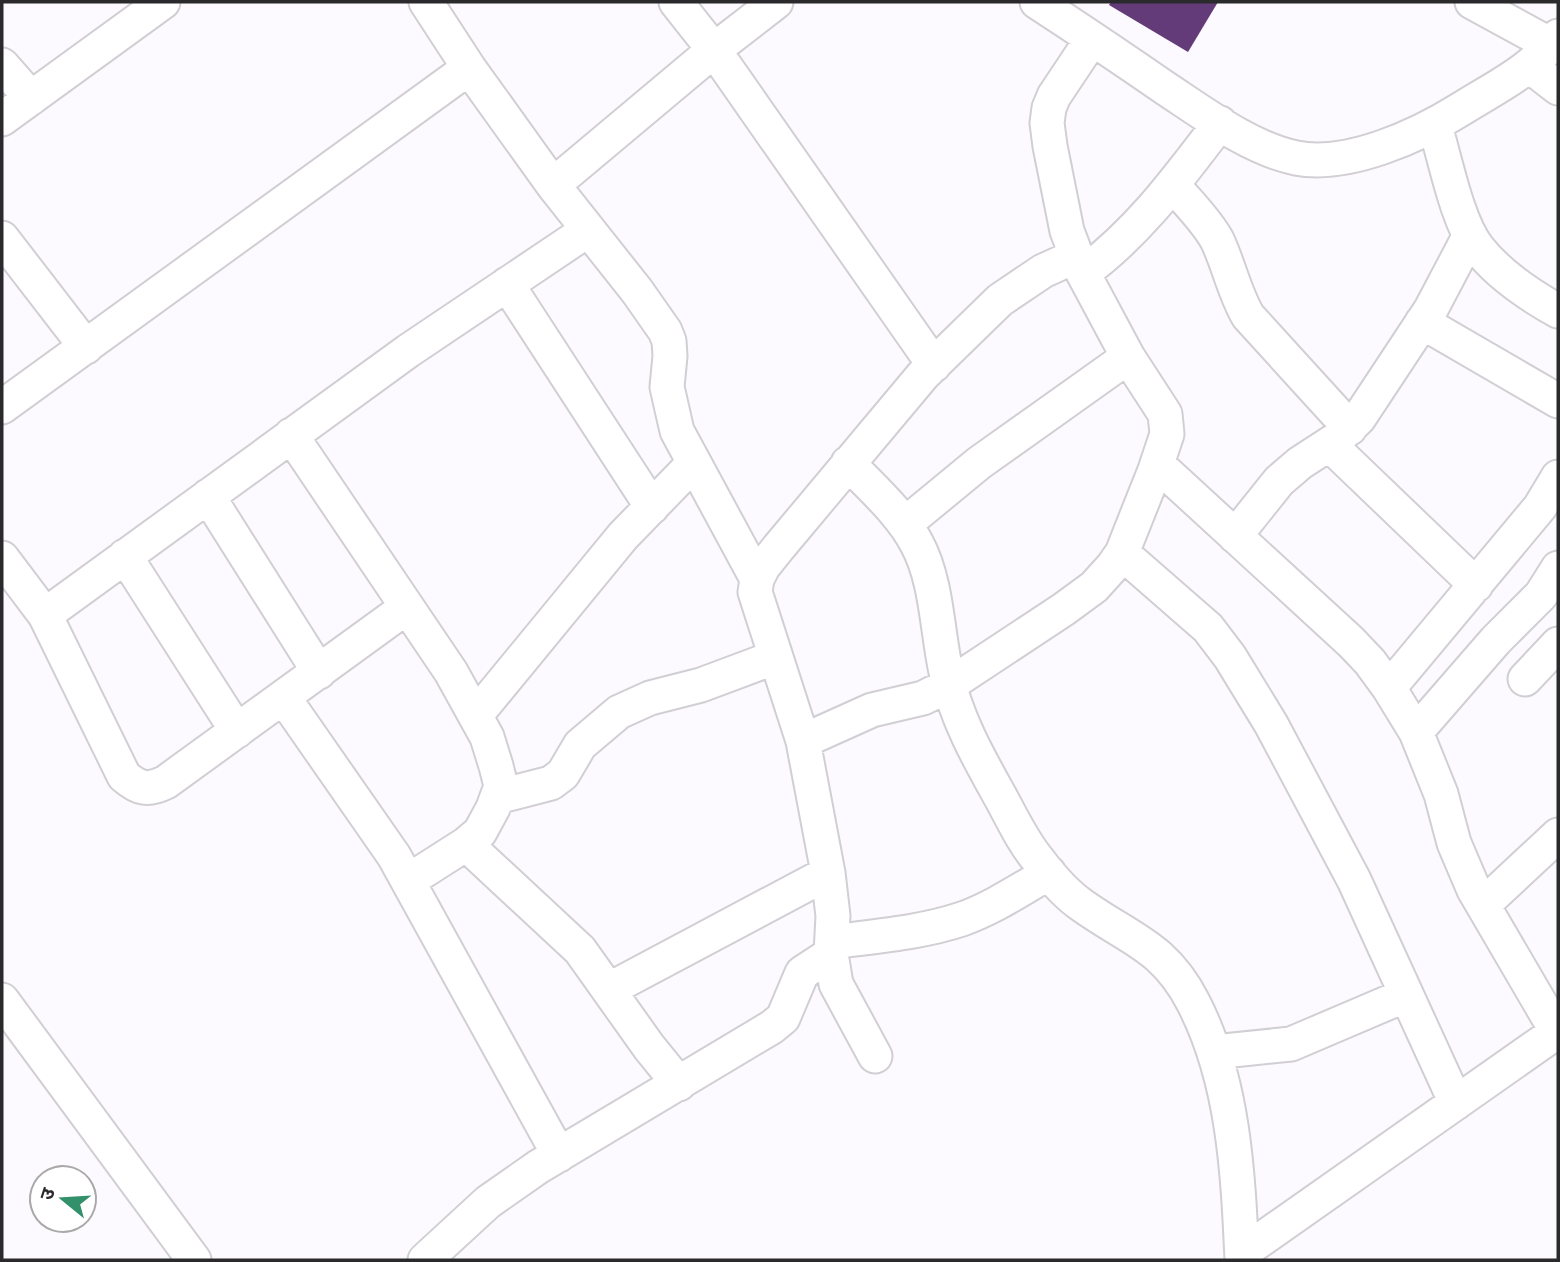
<svg xmlns="http://www.w3.org/2000/svg" width="1560" height="1262" viewBox="0 0 1560 1262" font-family="'Playfair Display','Noto Sans Devanagari',serif">
  <rect width="100%" height="100%" fill="#fdfaff"/>
  <path fill="#623b78" d="M1111,2H1218L1188,52L1109,5Z"/>
  <g fill="none" stroke-linecap="round" stroke-linejoin="round">
    <g stroke="#d1ced4" stroke-width="37">
      <path id="street" d="M426,2L469,68L553,185L637,291L665,331L669,341L670,356L667,387L677,431L757,579
        M676,2L714,50L934,365
        M1037,2C1080,30 1123,59 1165,88C1203,113 1251,149 1296,158C1348,168 1418,136 1461,109C1496,87 1533,70 1558,36
        M1472,2L1551,45
        M2,65L31,98
        M1531,67L1558,88
        M2,119L163,2
        M1435,126C1445,158 1457,222 1478,248C1499,275 1529,295 1558,311
        M553,185L714,50L776,2
        M1173,185C1188,203 1206,220 1217,240C1229,265 1234,292 1248,316L1350,428
        M2,238L86,347
        M1083,273C1139,232 1178,178 1220,123
        M507,284L652,507
        M1422,322L1558,401
        M2,407L469,68
        M291,435L451,672L487,737L496,766L501,786L493,808L480,832L466,844L408,881
        M1330,445L1476,585
        M848,463C872,488 901,513 917,544C937,581 937,631 946,672C956,718 978,757 1001,798C1013,820 1023,842 1039,861C1051,877 1067,895 1083,906C1131,940 1164,946 1193,1002C1234,1081 1238,1173 1242,1260
        M1157,464L1351,642L1370,662L1389,688L1416,732L1441,794L1454,843L1474,890L1557,1032
        M208,496L319,672
        M905,524L979,463L1128,357
        M1235,536L1279,481L1300,463L1337,439L1359,418L1431,309L1470,235
        M1122,553L1208,628L1230,657L1271,724L1354,880L1456,1103
        M125,556L237,731
        M2,558L45,615L124,776C139,789 148,791 166,782L407,607
        M45,615L408,351L588,230
        M1525,679L1558,644
        M1389,688L1540,507L1558,477
        M284,698L394,856L559,1155
        M476,715L623,536L694,463
        M1416,732L1496,640L1541,595L1558,568
        M803,741L872,710L923,698L949,685L1064,609L1094,587L1113,566L1122,553L1155,470L1167,434L1165,414L1128,357L1083,273L1067,231L1050,146L1047,123L1049,108L1054,96L1092,39
        M497,797L551,783L563,774L580,745L619,712L650,698L701,685L776,657
        M466,844L580,950L649,1047L679,1084
        M1483,905L1558,835
        M832,942C875,936 920,933 962,919C993,908 1021,889 1049,873
        M610,989L828,873
        M2,1000L194,1260
        M1214,1052L1291,1044L1406,995
        M875,1056L836,984L831,954L833,916L828,873L803,741L755,592L757,579L763,567L779,547L923,375L1000,300L1043,271L1076,256
        M1242,1253L1558,1031
        M425,1260L488,1202L538,1167L772,1027L783,1018L802,973L831,954"/>
    </g>
    <use href="#street" stroke="#fff" stroke-width="33"/>
  </g>
  <rect width="1560" height="1262" fill="none" stroke="#2a292b" stroke-width="7"/>
  <g transform="translate(63 1199) rotate(288)"><circle r="33" fill="#ffffff" stroke="#aaa9aa" stroke-width="2"/>
  <path d="M0-5L12 26L0 18L-12 26Z" fill="#32916a"/>
  <text y="-10" font-size="19" font-weight="bold" text-anchor="middle" fill="#2a292b">उ</text>
  </g>
</svg>
